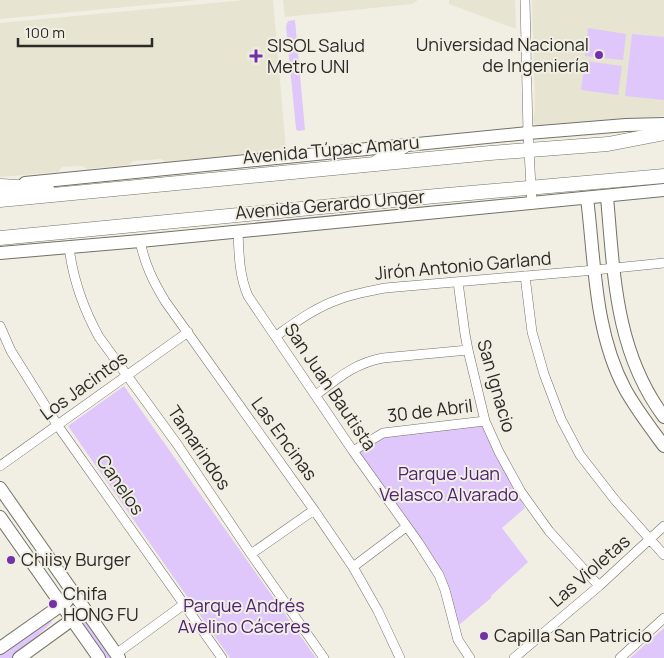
<svg xmlns="http://www.w3.org/2000/svg" width="664" height="658" viewBox="0 0 664 658" font-family="Manrope,sans-serif">
  <rect width="100%" height="100%" fill="#f1efe4"/>
  <path fill="#e7e4d2" d="M0,0H198L0,19Z
    M245,0H273L286,150L165,162L161,159L133,161L129,165L87,169L82,166L62,167L58,172L0,177V23Z
    M283,0H417V1L412,4L285,17Z
    M449,0H515L516,29L449,4Z
    M532,0H664V116L548,126H536L533,121L535,109Z"/>
  <path fill="#dfc7fb" d="M295,20L305,130L298,131L296,129L286,26L288,21Z
    M588,28L626,34L623,60L585,56Z
    M632,34L664,37V100L625,96Z
    M585,61L622,66L618,95L581,90Z
    M124,386L316,658H230L68,426Z
    M480,424L484,427L525,508L502,528L528,562L491,596V598L459,625L445,576L361,456L360,451L386,435Z
    M50,619L52,622L14,658H0V655Z
    M86,620L113,658H106L80,623Z
    M664,628V658H630Z"/>
  <g fill="none" stroke-linecap="round" stroke-linejoin="round">
    <g stroke="#737167" stroke-width="10">
      <path id="street" d="M525,0L528,133L532,204
        M238,232C239,254 239,275 248,296L353,451L418,542L439,575L445,590L458,640L470,658
        M140,241C145,265 153,281 165,301L314,510L353,567L378,611L400,658
        M69,247C73,280 83,308 99,337L177,444L251,554L324,658
        M525,276L532,332L544,374L561,419L580,455L615,500L664,555
        M458,282L465,334L468,350L485,421L499,452L521,492L549,531L599,586
        M0,326L11,351L58,426L222,658
        M276,336C296,322 316,307 340,299C354,294 370,291 385,288L595,270L664,263
        M316,395C338,378 355,363 383,358L468,350
        M353,451L383,433L485,421
        M0,466L188,332
        M251,554L314,510
        M353,567L406,527
        M116,654L183,605
        M514,658L599,586L664,526
        M620,658L664,618"/>
    </g>
    <g stroke="#737167" stroke-width="14">
      <path id="secondary" d="M25,183L528,133L626,125L664,124
        M607,197C614,275 615,351 664,417
        M587,198C595,262 594,331 625,389C636,409 650,427 664,446
        M0,253L140,241L664,190
        M0,488L119,658
        M0,517L99,658
        M0,648L67,601
        M19,658L77,616"/>
    </g>
    <g stroke="#737167" stroke-width="15">
      <path id="primary" d="M377,162L404,146
        M1,186L47,189
        M0,200L490,153L608,144L664,133
        M0,238L436,196L664,176"/>
    </g>
    <use href="#street" stroke="#fff" stroke-width="9"/>
    <use href="#secondary" stroke="#fff" stroke-width="12"/>
    <use href="#primary" stroke="#fff" stroke-width="14"/>
  </g>
  <g fill="#7232a7" stroke="#f1efe4" stroke-width="2">
    <circle cx="599" cy="55" r="5"/>
    <path d="M253.5 48.5h5v5h5v5h-5v5h-5v-5h-5v-5h5z"/>
    <circle cx="11" cy="560" r="5"/>
    <circle cx="53" cy="604" r="5"/>
    <circle cx="484" cy="636" r="5"/>
  </g>
  <g text-anchor="middle" stroke-width="4" stroke-linejoin="round" paint-order="stroke">
    <g font-size="18" fill="#2b2a26" stroke="#f1efe4" text-anchor="start">
      <text x="589" y="51" text-anchor="end">Universidad Nacional<tspan x="589" dy="21">de Ingeniería</tspan></text>
      <text x="267" y="52">SISOL Salud<tspan x="267" dy="21">Metro UNI</tspan></text>
      <text x="21" y="566">Chiisy Burger</text>
      <text x="63" y="600">Chifa<tspan x="63" dy="21">HONG FU</tspan></text>
      <text x="494" y="642">Capilla San Patricio</text>
    </g>
    <g font-size="18" fill="#2b2a26" stroke="#f1efe4">
      <text transform="translate(331 150) rotate(-5)" y="6">Avenida Túpac Amaru</text>
      <text transform="translate(330 205) rotate(-5)" y="6">Avenida Gerardo Unger</text>
      <text transform="translate(463 266) rotate(-5)" y="6">Jirón Antonio Garland</text>
      <text transform="translate(84 386) rotate(-36)" y="6">Los Jacintos</text>
      <text transform="translate(496 386) rotate(74)" y="6">San Ignacio</text>
      <text transform="translate(330 387) rotate(56)" y="6">San Juan Bautista</text>
      <text transform="translate(430 411) rotate(-7)" y="6">30 de Abril</text>
      <text transform="translate(284 439) rotate(54)" y="6">Las Encinas</text>
      <text transform="translate(199 448) rotate(56)" y="6">Tamarindos</text>
      <text transform="translate(120 485) rotate(55)" y="6">Canelos</text>
      <text transform="translate(590 571) rotate(-41)" y="6">Las Violetas</text>
    </g>
    <g font-size="18" fill="#4e2173" stroke="#f1efe4">
      <text x="449" y="480">Parque Juan<tspan x="449" dy="21">Velasco Alvarado</tspan></text>
      <text x="244" y="612">Parque Andrés<tspan x="244" dy="21">Avelino Cáceres</tspan></text>
    </g>
  </g>
  <path d="M18 38v8h134v-8" fill="none" stroke="#2b2a26" stroke-width="2.5"/>
  <text x="25" y="38" font-size="15" fill="#2b2a26" stroke="#f1efe4" stroke-width="4" paint-order="stroke">100 m</text>
</svg>
